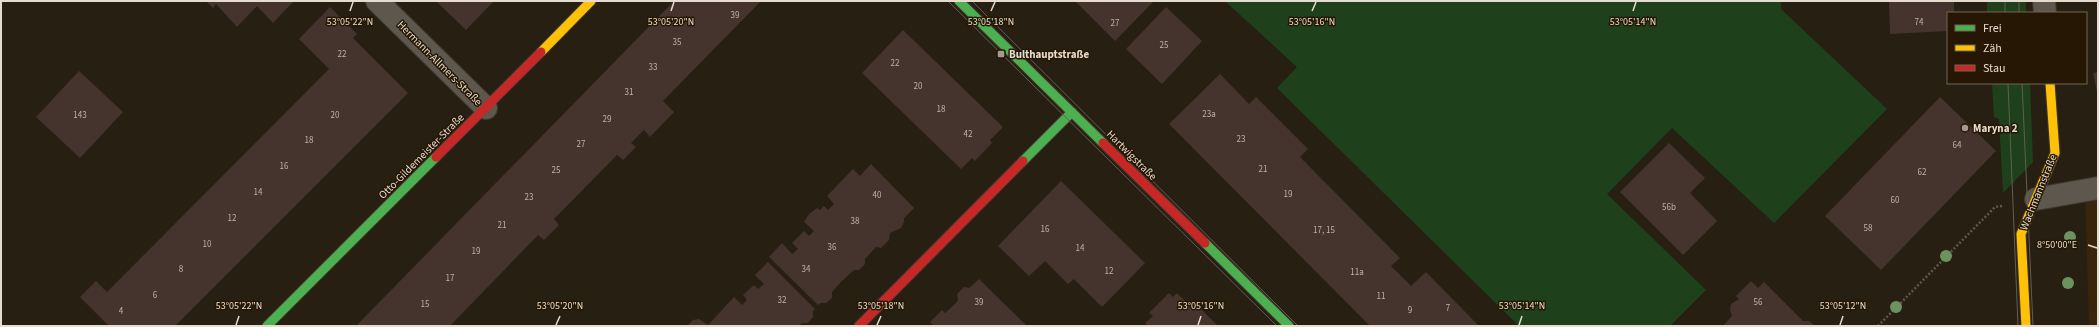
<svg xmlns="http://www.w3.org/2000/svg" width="2099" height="327" viewBox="0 0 2099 327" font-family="'Source Sans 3',sans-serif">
  <rect width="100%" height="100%" fill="#281f13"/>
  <path fill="#38250b" d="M2098,191V326H2089L2085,193Z"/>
  <path fill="#1e411b" d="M1225,1H1781V9L1887,109L1774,223L1672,128L1607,194L1706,290L1670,326H1519L1277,88L1297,67Z
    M1987,1H2026V13H1987Z
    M1992,83H2030L2033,162L2003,193L1999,119L1994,117Z"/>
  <path fill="#45332d" d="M206,1H294L273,23L257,6L237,27L216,4L213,8Z
    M436,1H494L466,30Z
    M674,1H761L663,101L674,112L650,137L644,130L631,143L636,147L623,160L617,155L554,219L559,225L544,240L538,235L450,326H356Z
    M1075,1H1154L1115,41Z
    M1889,1H1954V13H1948V31L1890,34Z
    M330,7L357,34L353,38L408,93L175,326H109L80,297L96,281L107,292L329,69L299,39Z
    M1166,7L1202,41L1162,84L1126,49Z
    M903,30L1003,127L990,140L992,143L975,161L972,158L961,169L862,73Z
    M79,71L123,112L80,158L36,117Z
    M2098,72V92H2097L2093,73Z
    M1220,74L1249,104L1256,97L1308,149L1300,157L1400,258L1391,266L1411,286L1426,272L1479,326H1370L1169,124Z
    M1940,97L1996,151L1881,270L1825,216Z
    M1669,143L1705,178L1690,193L1717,221L1683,255L1620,192Z
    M871,164L914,208L904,218V222L901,228L890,233L889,240L881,248L876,247L865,259V264L859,270H854L842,281L832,292V298L826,303H821L818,305L769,257L782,243L792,254L798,249L792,243L804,231L809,236L814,231L804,222L809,214L817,208L820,210L824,206L828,210L834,204L827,196L853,169L860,176Z
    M1061,181L1145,263L1102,307L1074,279L1068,284L1045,261L1029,276L998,246Z
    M768,262L815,309L813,311V317L808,323H802L798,326H687L693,320L699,319L708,325L734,297L742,305L747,300L743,295L754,285L758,289L764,284L755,275Z
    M979,279L1027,326H934L930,322L942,310L945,313L955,304L958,300L957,294L964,287L969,288Z
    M1751,281L1758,288L1764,282L1803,321H1809L1815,326H1723L1732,316L1730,310L1731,304L1739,299L1736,296Z
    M1169,293L1173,297L1177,293L1189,305L1193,301L1218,326H1148L1145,323L1153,316L1149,313Z"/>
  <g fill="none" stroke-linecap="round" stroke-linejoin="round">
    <g stroke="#41382f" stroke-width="24">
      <path id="street" d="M377,1L486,108
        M2044,1L2045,13
        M2036,199L2098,188"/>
    </g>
    <g stroke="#41382f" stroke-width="11">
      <path id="fast" d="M959,1L1103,143
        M1023,161L1072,112
        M1205,243L1289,326
        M267,326L436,157"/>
    </g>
    <g stroke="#41382f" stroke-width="11">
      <path id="slow" d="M541,52L591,1
        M2026,326L2021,234L2055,153L2050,83"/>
    </g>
    <g stroke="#41382f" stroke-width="11">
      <path id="jam" d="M1103,143L1205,243
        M436,157L541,52
        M859,326L1023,161"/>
    </g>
    <path stroke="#5e574e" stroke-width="2.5" stroke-dasharray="2 2" stroke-linecap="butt" d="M1878,326L1995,207L2002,206"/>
    <use href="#street" stroke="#5e574d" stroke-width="22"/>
    <use href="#fast" stroke="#4caf50" stroke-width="9"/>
    <use href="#slow" stroke="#ffc107" stroke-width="9"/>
    <use href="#jam" stroke="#c62828" stroke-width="9"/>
    <path stroke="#645d54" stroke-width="1" d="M948,1L1277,326
      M972,1L1298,326
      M2005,1V13
      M2019,1V13
      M2008,83L2018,326
      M2022,83L2033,326"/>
  </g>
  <g fill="#6b925f">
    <circle cx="2070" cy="237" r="6"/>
    <circle cx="1946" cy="256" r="6"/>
    <circle cx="2068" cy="283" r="6"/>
    <circle cx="1896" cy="307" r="6"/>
  </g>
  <path fill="none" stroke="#e5dbce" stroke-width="1.5" d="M350,11L353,2M671,11L674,2M991,11L995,2M1312,11L1316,2M1633,11L1636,2M2088,245L2097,248M236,325L239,316M556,325L560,316M877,325L881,316M1198,325L1201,316M1519,325L1522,316M1840,325L1843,316"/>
  <g fill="#a3998d" stroke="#251703" stroke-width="1.5">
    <rect x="997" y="50" width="8" height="8" rx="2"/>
    <circle cx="1965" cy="128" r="4"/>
  </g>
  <g text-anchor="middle" stroke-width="3" stroke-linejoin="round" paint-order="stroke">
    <g font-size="9" fill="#bdb1a6">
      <text x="735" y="18">39</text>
      <text x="1919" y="25">74</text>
      <text x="1115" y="26">27</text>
      <text x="677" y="45">35</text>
      <text x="1164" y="48">25</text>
      <text x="342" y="57">22</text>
      <text x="895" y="66">22</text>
      <text x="653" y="70">33</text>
      <text x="918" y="89">20</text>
      <text x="629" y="95">31</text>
      <text x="941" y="112">18</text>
      <text x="1209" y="117">23a</text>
      <text x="80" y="118">143</text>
      <text x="335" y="118">20</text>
      <text x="607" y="122">29</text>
      <text x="968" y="137">42</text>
      <text x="1241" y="142">23</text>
      <text x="309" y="143">18</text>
      <text x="581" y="147">27</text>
      <text x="1957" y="148">64</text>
      <text x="284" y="169">16</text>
      <text x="1263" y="172">21</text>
      <text x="556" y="173">25</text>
      <text x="1922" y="175">62</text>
      <text x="258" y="195">14</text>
      <text x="1288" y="197">19</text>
      <text x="877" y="198">40</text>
      <text x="529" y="200">23</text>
      <text x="1895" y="203">60</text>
      <text x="1669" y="210">56b</text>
      <text x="232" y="221">12</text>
      <text x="855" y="224">38</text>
      <text x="502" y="228">21</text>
      <text x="1868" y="231">58</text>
      <text x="1045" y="232">16</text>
      <text x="1324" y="233">17, 15</text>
      <text x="207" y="247">10</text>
      <text x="832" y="250">36</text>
      <text x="1080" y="251">14</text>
      <text x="476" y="254">19</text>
      <text x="181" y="272">8</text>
      <text x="806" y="272">34</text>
      <text x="1109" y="274">12</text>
      <text x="1357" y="275">11a</text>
      <text x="450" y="281">17</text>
      <text x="155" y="298">6</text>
      <text x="1381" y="299">11</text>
      <text x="782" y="303">32</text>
      <text x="979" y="305">39</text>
      <text x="1758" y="305">56</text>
      <text x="425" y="307">15</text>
      <text x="1448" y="311">7</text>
      <text x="1410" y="313">9</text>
      <text x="121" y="314">4</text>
    </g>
    <g font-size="11" font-weight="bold" fill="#e5dbce" stroke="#251703" text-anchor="start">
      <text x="1009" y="58">Bulthauptstraße</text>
      <text x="1973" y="132">Maryna 2</text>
    </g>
    <g font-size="11" fill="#e5dbce" stroke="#251703">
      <text transform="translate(440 63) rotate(45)" y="4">Hermann-Allmers-Straße</text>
      <text transform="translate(1132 155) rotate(45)" y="4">Hartwigstraße</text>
      <text transform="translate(421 156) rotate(-45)" y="4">Otto-Gildemeister-Straße</text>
      <text transform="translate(2038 192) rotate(-68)" y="4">Wachmannstraße</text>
    </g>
  </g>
  <g font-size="10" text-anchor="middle" fill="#e5dbce" stroke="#251703" stroke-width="3" stroke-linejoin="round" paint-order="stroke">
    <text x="350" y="25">53°05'22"N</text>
    <text x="671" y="25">53°05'20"N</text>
    <text x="991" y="25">53°05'18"N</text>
    <text x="1312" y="25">53°05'16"N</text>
    <text x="1633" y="25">53°05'14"N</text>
    <text x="2057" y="248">8°50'00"E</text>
    <text x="239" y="309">53°05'22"N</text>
    <text x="560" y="309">53°05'20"N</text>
    <text x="881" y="309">53°05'18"N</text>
    <text x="1201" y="309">53°05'16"N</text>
    <text x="1522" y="309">53°05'14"N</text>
    <text x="1843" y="309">53°05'12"N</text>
  </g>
  <rect width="2099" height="327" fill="none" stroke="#e5dbce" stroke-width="4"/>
  <rect x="1947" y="12" width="140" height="72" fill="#251703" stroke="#726554"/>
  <rect x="1955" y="25" width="20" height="6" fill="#4caf50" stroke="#726554"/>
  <text x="1983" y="32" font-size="12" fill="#e5dbce">Frei</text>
  <rect x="1955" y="45" width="20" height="6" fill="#ffc107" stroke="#726554"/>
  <text x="1983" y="52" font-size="12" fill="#e5dbce">Zäh</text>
  <rect x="1955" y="65" width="20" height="6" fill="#c62828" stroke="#726554"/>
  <text x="1983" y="72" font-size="12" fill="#e5dbce">Stau</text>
</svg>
